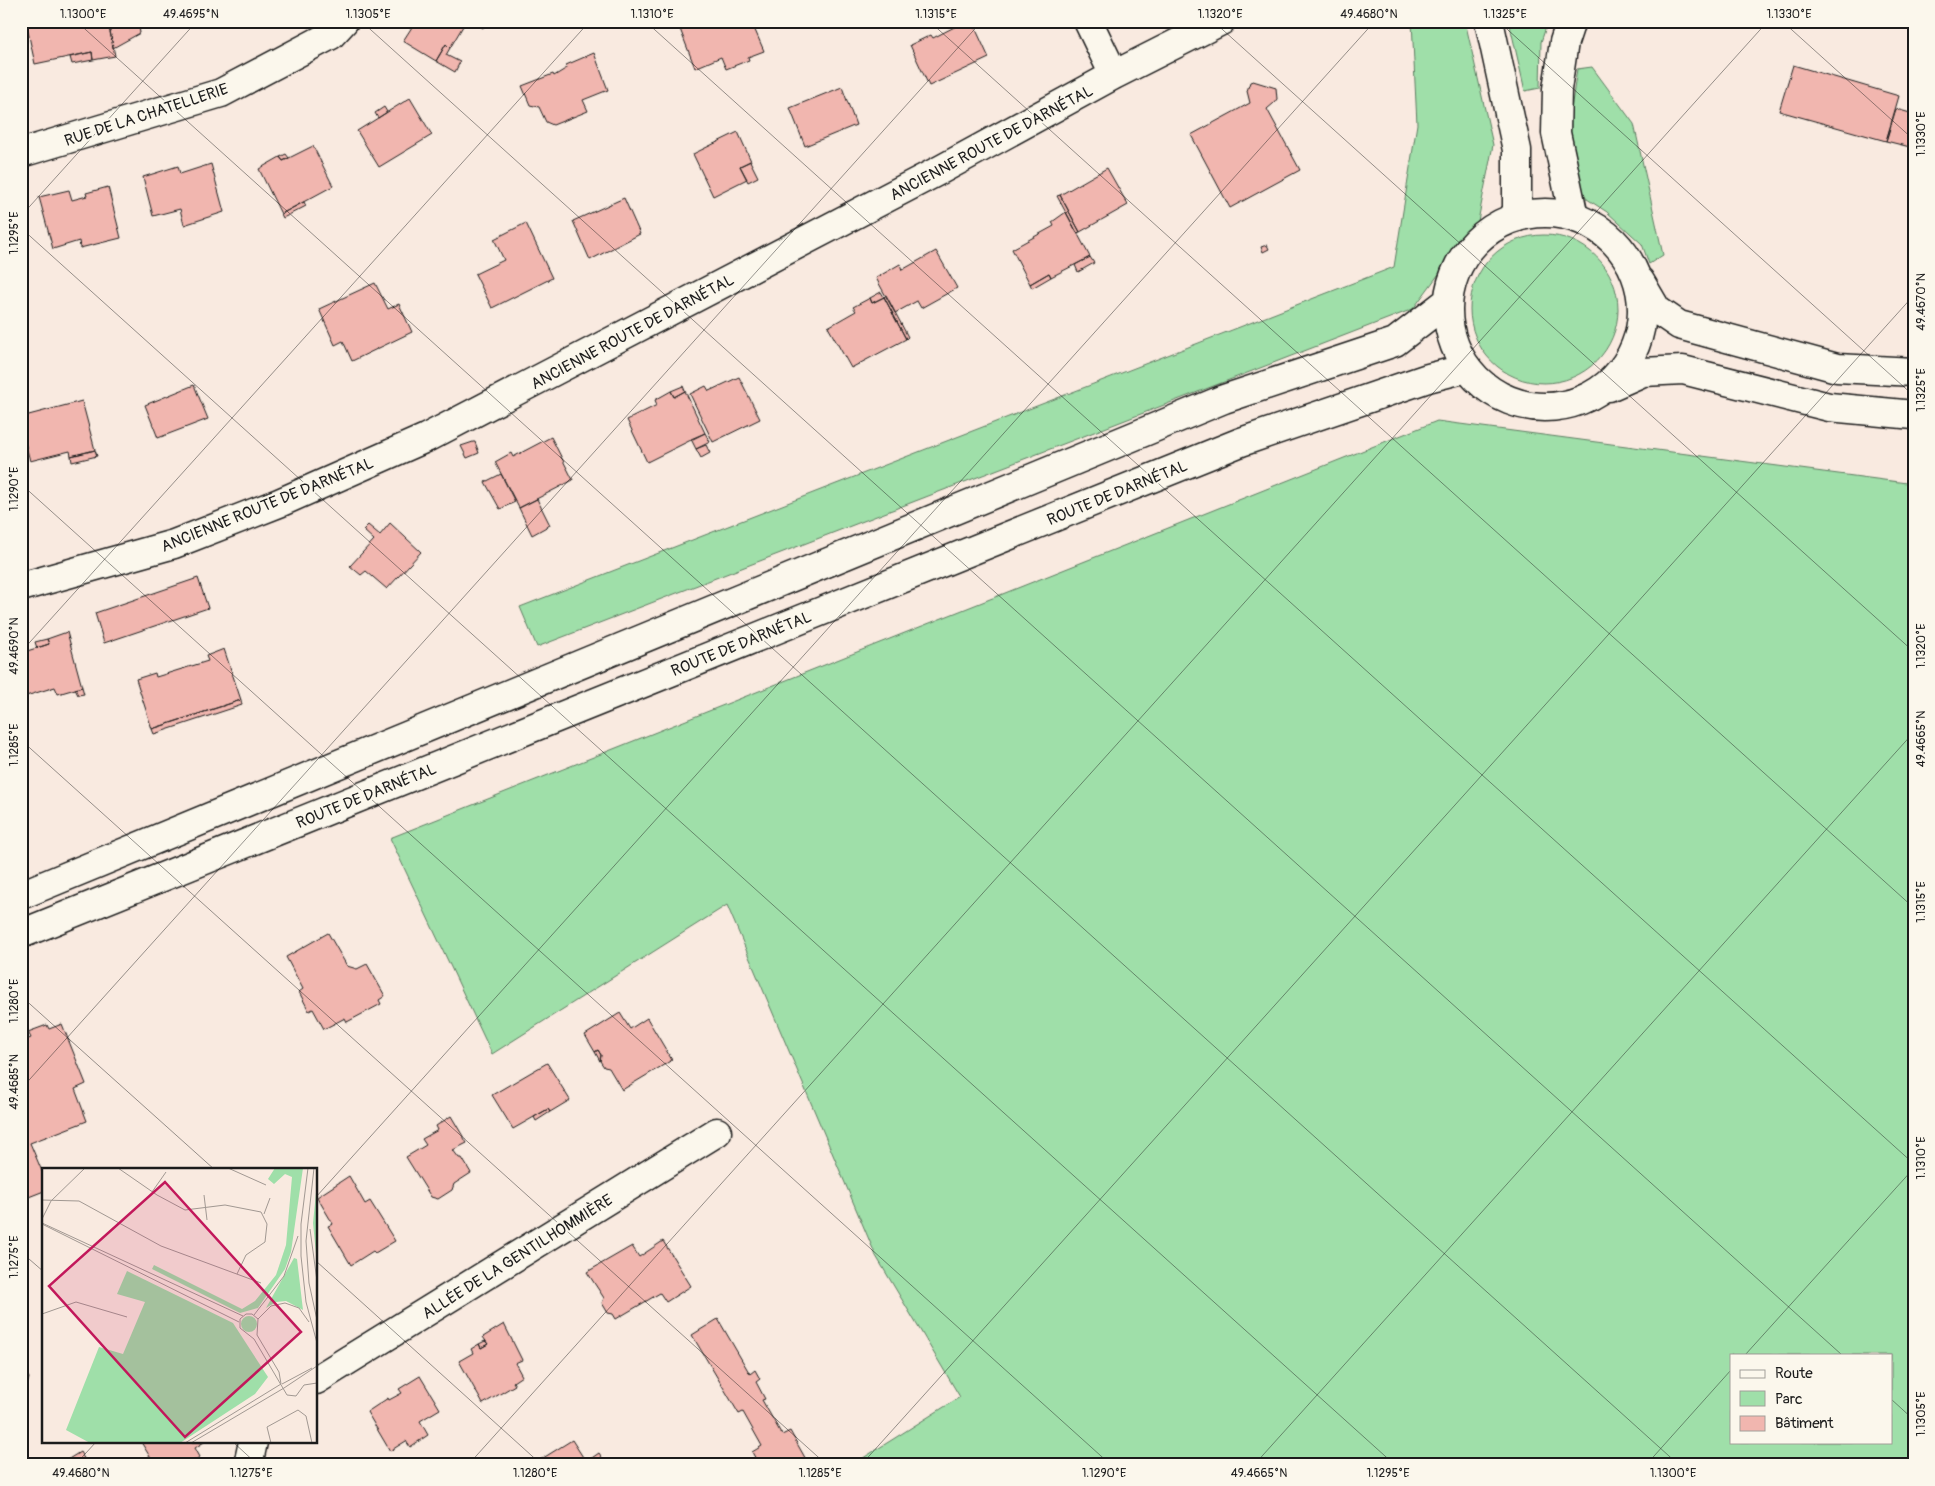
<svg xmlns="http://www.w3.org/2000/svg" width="1935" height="1486" viewBox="0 0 1935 1486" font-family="Pangolin,sans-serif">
  <rect width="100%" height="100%" fill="#f9eae0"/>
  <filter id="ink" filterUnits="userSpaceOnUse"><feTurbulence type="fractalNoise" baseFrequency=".02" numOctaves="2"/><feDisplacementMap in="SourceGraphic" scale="10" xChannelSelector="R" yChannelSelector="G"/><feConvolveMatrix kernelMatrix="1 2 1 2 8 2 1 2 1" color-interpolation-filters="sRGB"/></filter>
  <g filter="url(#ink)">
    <path fill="#9fdfa9" stroke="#5e7e62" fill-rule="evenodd" d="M1412,21H1465L1493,145L1478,221L1413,309L537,647L520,607L1394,267L1417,124Z
      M1509,21H1548L1541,42L1540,88L1525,91Z
      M1592,67L1634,124L1663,255L1649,264L1642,244L1607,212L1587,199L1576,177L1567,137L1577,69Z
      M1470 309a74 74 0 1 1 148 0a74 74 0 1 1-148 0Z
      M1437,421L1914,484V1465H852L960,1397L876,1256L727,905L492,1054L390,838ZM1731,1355H1891V1442H1731Z"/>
    <path fill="#f1b6af" stroke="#1c1c1c" d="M108,21H138L140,33L113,48Z
      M108,21L115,56L93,60L92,52L35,64L26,22Z
      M410,21H466L450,48L446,44L436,61L403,41L412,27L408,25Z
      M473,21H487L483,28Z
      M699,21H715V23L719,21H751L764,51L748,57L749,60L726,69L721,57L695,68L680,29Z
      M966,21H972L989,58L929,86L910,45L931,35L933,38Z
      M446,44L450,48L446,55L460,62L455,72L436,61Z
      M92,52L93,60L72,64L70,57Z
      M594,53L608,90L583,100L588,111L553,125L546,122L539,107L530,105L522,86L553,74L554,76L567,68L566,65Z
      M1793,65L1899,96L1886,141L1779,111Z
      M1253,81L1276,88L1277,99L1274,103L1267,109L1300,170L1230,208L1191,135L1250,103L1247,91L1250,82Z
      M842,87L856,125L805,146L790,108Z
      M410,98L432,135L379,167L357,131Z
      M384,107L387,112L378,118L375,113Z
      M1896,109L1914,114V148L1886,141Z
      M738,132L751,161L740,166L747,179L713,196L693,154Z
      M313,146L333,186L281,214L259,169L280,157L283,161Z
      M286,154L289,158L283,161L280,157Z
      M750,161L758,177L748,182L740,166Z
      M211,164L224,212L184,225L180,209L153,216L143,177L178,166L180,174Z
      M1107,168L1128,205L1080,232L1060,195Z
      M108,187L121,238L80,248L79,241L53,249L39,197L69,190L72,200L87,196L86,193Z
      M1060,195L1080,232L1077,233L1057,196Z
      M624,198L640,234L590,260L573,221Z
      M304,202L306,206L283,218L281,214Z
      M1066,212L1090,257L1051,277L1049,273L1030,284L1012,249L1054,226L1052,222Z
      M526,223L552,278L492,308L475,274L504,260L494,239Z
      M1267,245L1269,249L1263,252L1261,247Z
      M936,251L957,288L921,308L917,301L895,313L876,278L900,264L902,270Z
      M1090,257L1094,263L1078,272L1075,265Z
      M1049,273L1051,277L1032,288L1030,284Z
      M375,283L388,309L399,304L412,332L352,361L343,341L335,345L319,309Z
      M881,292L884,297L872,303L870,298Z
      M886,295L908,337L906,339L884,297Z
      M884,297L906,339L851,368L828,327L856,311L853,307L870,298L872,303Z
      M739,377L760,419L713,442L690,394L706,386L709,391Z
      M194,385L208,419L158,438L145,405Z
      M683,386L685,391L674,397L671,391Z
      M671,391L674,397L685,391L705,433L647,462L627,420L657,405L655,400Z
      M82,401L95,450L71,456L70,451L30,461L21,427V417Z
      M705,433L710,442L696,449L691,439Z
      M551,437L573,480L519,508L495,462L511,453L513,457Z
      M473,442H475L479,453L467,458L461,446Z
      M706,445L710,453L701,458L696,449Z
      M95,450L97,456L72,462L71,456Z
      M501,474L515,502L500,509L485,482Z
      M537,499L550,525L532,535L519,508Z
      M390,523L421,552L387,589L366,571L361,575L350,566L374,540L363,530L368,525L380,535Z
      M198,578L208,608L104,643L95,613Z
      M67,632L82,687L58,694L55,687L26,696L21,680V653L49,644L47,639Z
      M47,639L49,644L37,648L35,642Z
      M224,649L241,700L152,729L136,679L155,673L156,677L208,661L206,656Z
      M82,687L84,694L78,695L75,689Z
      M241,700L242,705L154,734L152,729Z
      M328,933L347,966L357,969L367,964L385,996L379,1000L381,1004L347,1022L345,1018L324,1029L313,1009L309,1011L299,992L303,989L286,957Z
      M620,1013L630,1029L647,1018L672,1060L622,1090L609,1068L604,1067L600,1061L601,1055L598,1050L595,1052L585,1035Z
      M62,1024L86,1084L75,1089L87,1121L30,1143L44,1176V1191L21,1200V1042L31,1038L28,1032L47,1025L49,1029Z
      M598,1050L601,1055L600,1061L595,1052Z
      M547,1063L570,1100L550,1112L548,1109L513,1129L492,1095Z
      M548,1109L550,1112L536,1121L534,1117Z
      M451,1116L467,1143L453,1150L459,1158H462L471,1173L454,1184L452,1190L438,1199L431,1197L406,1157L426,1145L422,1139L438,1130L436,1126Z
      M349,1176L365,1204L370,1201L395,1241L375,1253L373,1251L351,1265L328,1226L333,1224L317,1197Z
      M663,1241L691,1286L666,1302L660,1293L616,1319L613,1314L608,1313L602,1303L604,1298L587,1272L632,1246L639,1257Z
      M718,1319L750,1374L755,1370L760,1379L756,1382L765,1399L762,1400L782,1435L790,1431L808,1463L805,1465H759L752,1452L762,1446L743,1412L739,1414L692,1335Z
      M504,1324L522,1360L515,1363L522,1376L513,1382L515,1385L483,1404L459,1361L473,1353L471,1349L479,1344L481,1348L488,1344L483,1337Z
      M485,1341L488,1344L481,1348L479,1344Z
      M21,1366L29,1378L27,1385L21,1389Z
      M420,1376L440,1409L420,1421L428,1435L410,1447L406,1441L390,1451L367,1412L388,1398L389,1400L402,1393L399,1389Z
      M572,1440L588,1465H543L540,1460Z
      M141,1442H204L195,1448L200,1457L186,1465H155Z
      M80,1452L88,1465H59Z
      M599,1453L607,1465H588L586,1462Z"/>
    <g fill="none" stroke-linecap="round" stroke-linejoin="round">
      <g stroke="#1c1c1c" stroke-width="31">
        <path id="minor" d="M1088,21L1114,75
          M21,153L221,93L331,35L344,21
          M21,587L174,544L279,503L426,438L942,169L1114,75L1221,21
          M316,1380L717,1132
          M248,1465L253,1442"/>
      </g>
      <g stroke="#1c1c1c" stroke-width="31">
        <path id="major" d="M1448 310a97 97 0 1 1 194 0a97 97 0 1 1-194 0Z
          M1640,281L1657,310L1679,325L1837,368L1914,372
          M1609,387L1643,372L1683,370L1829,407L1914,415
          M21,895L1224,399L1395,342L1448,301
          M21,934L1241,442L1428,378L1467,368"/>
      </g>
      <g stroke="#1c1c1c" stroke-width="31">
        <path id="highway" d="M1489,21L1517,150V217
          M1571,21L1564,42L1557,89L1556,133L1574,217"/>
      </g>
      <use href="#minor" stroke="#fbf7ec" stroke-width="28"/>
      <use href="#major" stroke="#fbf7ec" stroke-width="28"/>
      <use href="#highway" stroke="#fbf7ec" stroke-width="28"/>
    </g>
  </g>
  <path fill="none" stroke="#1c1c1c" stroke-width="1" stroke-opacity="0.45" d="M76,21L1679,1465M361,21L1842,1355M645,21L1914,1164M929,21L1914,908M1213,21L1914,652M1498,21L1914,396M1782,21L1914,140M21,216L197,21M21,228L1395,1465M21,484L1111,1465M21,652L590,21M21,740L827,1465M21,996L215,1170M21,1089L982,21M316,1197L1375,21M21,1252L44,1272M316,1261L542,1465M1745,1355L1914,1168M1891,1399L1914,1420M233,1442L258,1465M75,1465L96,1442M468,1465L1768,21M861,1465L1914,295M1254,1465L1914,732M1646,1465L1731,1370"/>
  <g text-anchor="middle" stroke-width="4" stroke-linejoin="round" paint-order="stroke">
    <g font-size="16" fill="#1c1c1c" stroke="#fbf7ec">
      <text transform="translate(146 114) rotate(-18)" y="6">RUE DE LA CHATELLERIE</text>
      <text transform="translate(991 142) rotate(-28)" y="6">ANCIENNE ROUTE DE DARNÉTAL</text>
      <text transform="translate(632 331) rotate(-28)" y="6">ANCIENNE ROUTE DE DARNÉTAL</text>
      <text transform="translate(1117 492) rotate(-22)" y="6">ROUTE DE DARNÉTAL</text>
      <text transform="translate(267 504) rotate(-22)" y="6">ANCIENNE ROUTE DE DARNÉTAL</text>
      <text transform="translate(741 643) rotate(-22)" y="6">ROUTE DE DARNÉTAL</text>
      <text transform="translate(366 795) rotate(-22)" y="6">ROUTE DE DARNÉTAL</text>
      <text transform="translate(517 1256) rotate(-32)" y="6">ALLÉE DE LA GENTILHOMMIÈRE</text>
    </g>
  </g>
  <g transform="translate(42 1168)">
    <rect width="275" height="275" fill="#f9eae0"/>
    <path d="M233,0H261L249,84L243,101L216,140L198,145L110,101L112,97L200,141L213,133L234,107L244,77L250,9L243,6L232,16L226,11ZM275,14V96L271,55ZM252,90L255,91L261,142L244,133L234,134L224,140ZM85,103L191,155L226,209L213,226L138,275H48L24,262L57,179L81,186L103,134L75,126ZM199 156a8 8 0 1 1 16 0a8 8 0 1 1-16 0Z" fill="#9fdfa9"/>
    <path fill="none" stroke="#a19892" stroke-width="1" d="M76,0L115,27L143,42L183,37L219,44L225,56L223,74L204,87L195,106M186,0L224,17M266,0L259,56V88L264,134L275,175M272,0L264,73L267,115L275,152M110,24L124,4M162,27L165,52M0,32L37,33L119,78L219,115M222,46L228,30M0,51L9,33L43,0M0,55L201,148M0,56L197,154M268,61L275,113M0,146L34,134L85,149M212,147L242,108L256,68M216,151L229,138L243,135L257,140L267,154M239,216L237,204L215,167L216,151L210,146H204L198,151V160L212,171L245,227L254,228L262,217L275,215M240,216L270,200M242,220L275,198M143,275L239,216M149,275L242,220M229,275L225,259L256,242L264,248L270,275"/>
    <path fill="#c2185b" fill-opacity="0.15" stroke="#c2185b" stroke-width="2.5" d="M123,14L259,164L143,269L7,118Z"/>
    <rect width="275" height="275" fill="none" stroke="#1c1c1c" stroke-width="2.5"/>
  </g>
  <rect width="1935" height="1486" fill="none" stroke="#fbf7ec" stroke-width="55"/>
  <rect x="1730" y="1354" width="162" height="90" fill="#fbf7ec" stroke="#a29f99"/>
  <rect x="1740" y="1370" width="25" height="8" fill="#fbf7ec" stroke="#a29f99"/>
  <text x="1775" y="1378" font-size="15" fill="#1c1c1c">Route</text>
  <rect x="1740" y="1391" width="25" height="15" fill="#9fdfa9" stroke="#a29f99"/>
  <text x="1775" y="1404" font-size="15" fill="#1c1c1c">Parc</text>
  <rect x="1740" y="1416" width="25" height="15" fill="#f1b6af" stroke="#a29f99"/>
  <text x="1775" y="1428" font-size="15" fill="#1c1c1c">Bâtiment</text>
  <rect x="28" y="28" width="1880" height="1430" fill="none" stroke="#1c1c1c" stroke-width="2"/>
  <g font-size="12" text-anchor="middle" fill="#1c1c1c">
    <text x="83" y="18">1.1300°E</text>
    <text x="191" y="18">49.4695°N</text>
    <text x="368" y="18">1.1305°E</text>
    <text x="652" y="18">1.1310°E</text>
    <text x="936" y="18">1.1315°E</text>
    <text x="1220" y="18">1.1320°E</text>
    <text x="1369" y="18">49.4680°N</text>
    <text x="1505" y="18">1.1325°E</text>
    <text x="1789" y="18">1.1330°E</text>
    <text transform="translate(1921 134) rotate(-90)" y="4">1.1330°E</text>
    <text transform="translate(14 233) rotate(-90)" y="4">1.1295°E</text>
    <text transform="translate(1921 302) rotate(-90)" y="4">49.4670°N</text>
    <text transform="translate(1921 390) rotate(-90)" y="4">1.1325°E</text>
    <text transform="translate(14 489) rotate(-90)" y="4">1.1290°E</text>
    <text transform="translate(14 646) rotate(-90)" y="4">49.4690°N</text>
    <text transform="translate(1921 646) rotate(-90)" y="4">1.1320°E</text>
    <text transform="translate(1921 739) rotate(-90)" y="4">49.4665°N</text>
    <text transform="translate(14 745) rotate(-90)" y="4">1.1285°E</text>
    <text transform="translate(1921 902) rotate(-90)" y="4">1.1315°E</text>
    <text transform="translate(14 1001) rotate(-90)" y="4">1.1280°E</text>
    <text transform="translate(14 1082) rotate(-90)" y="4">49.4685°N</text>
    <text transform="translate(1921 1158) rotate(-90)" y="4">1.1310°E</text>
    <text transform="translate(14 1257) rotate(-90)" y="4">1.1275°E</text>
    <text transform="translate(1921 1414) rotate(-90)" y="4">1.1305°E</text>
    <text x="81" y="1477">49.4680°N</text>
    <text x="251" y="1477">1.1275°E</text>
    <text x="535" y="1477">1.1280°E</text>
    <text x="820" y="1477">1.1285°E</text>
    <text x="1104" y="1477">1.1290°E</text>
    <text x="1259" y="1477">49.4665°N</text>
    <text x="1388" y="1477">1.1295°E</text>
    <text x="1673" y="1477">1.1300°E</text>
  </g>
</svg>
